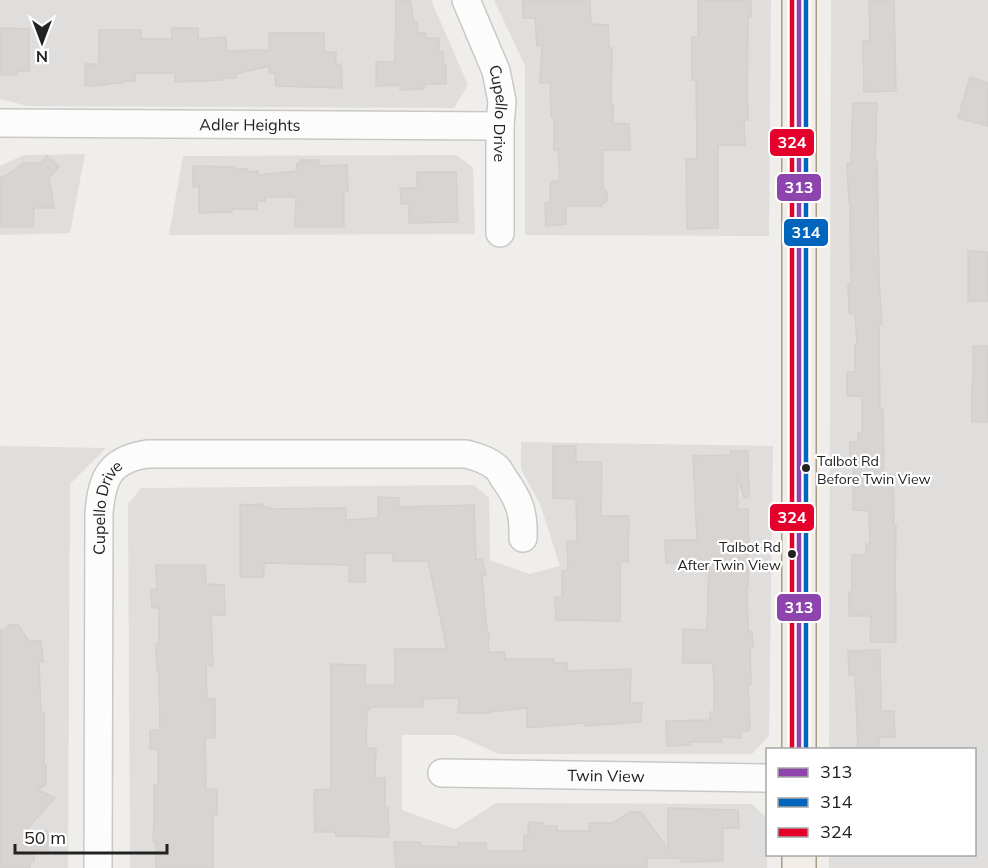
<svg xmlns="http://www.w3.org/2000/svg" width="988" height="868" viewBox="0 0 988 868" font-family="Mulish,sans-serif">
  <rect width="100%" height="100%" fill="#f0eeeb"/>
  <path fill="#dfdedc" d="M0,0H431L468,85L454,108L28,106L0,99Z
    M494,0H771L769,236L525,235V66Z
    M831,0H988V868H829V855L974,854V750L829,749Z
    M85,154L70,233L0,235V166L24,155Z
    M456,155L473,167L475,234L169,235L183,156Z
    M521,442L773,446L769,736L752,754H499L456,735H402V810L455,829L496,803L752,804L767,818V868H130L128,504L141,488L474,485L489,498L490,560L529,574L560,566L540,504L521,469Z
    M0,446L106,448L70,484L68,868H0Z"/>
  <path fill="#d7d4d2" stroke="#d3d0cc" stroke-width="1.5" d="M396,0H410L414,22H417L418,33H426L425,38H439V52H443V64H446V84H424V89L400,90V85L376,86V62H395Z
    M523,0H590L591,24L608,25L609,47L612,48L611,105H613V123L629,124L630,150H603V188L607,192V201L601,206H566V224L546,226L545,203H550V182L560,180L558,150H554V117H551L550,83H540L542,45L537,46L535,18H523Z
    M698,0L751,1V17H748L747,104H748V120H744L745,145H718V228L687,229L686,159H697L696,80H692V37H698Z
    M869,0H894L896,91L864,92L863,41H870Z
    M0,28L29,29V71H17V75H0Z
    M172,28H198V39L226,37L227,51L269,50V33H324V52H336V65L341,64L342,88L276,86L275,73H269V66L236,74V78H222V80L175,82V73H135V81H123V83L106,84V85L85,86V64H99V30H141V39H172Z
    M970,77L988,83V126L958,118Z
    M853,103H877L875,162H877L879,278L882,324H879L880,409H883L884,475H893L894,525H896L895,592H896V642H870L871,616H849V592H852V555H866V544H870L869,511L853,510L854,458H850V442H858V433H862V396H847V372H855V344H857L855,314L849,313L848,284H851L850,203H849L847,163H851Z
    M47,156L59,166L49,178L54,208H34L33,227H0V177L6,176L24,163H41Z
    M300,160H319V166L347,165L348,191H344V227H295L296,197H265V201H257V209H232V212L199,213V186L193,187V166L234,167L235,169H247V172L258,171V175L296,171L297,163H301Z
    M417,172H456L458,222L409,223V204H401L400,188H417Z
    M968,251L988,252V301H968Z
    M973,346H988V422H972V384H973Z
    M553,446H576V462H602L601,516H629L628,562H620V621L556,620L555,597H562V571L568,570L567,541H577L576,499L553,498Z
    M730,451H748L749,497L744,498L737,475L738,509H748L749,561L748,587H747L748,631H752L753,648H750L751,684H748L750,730L741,732V738L722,737V742H690V745L667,746L666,721L710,720V712H714V673H713V663H683V629L707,630L709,562L666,563L665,540H697L693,456L731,455Z
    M378,497L399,498V507L474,505L476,560L482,559L486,575L482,576L487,632H489L488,652H505L504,659H554V663H567V671L631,669L630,703H642L641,722L585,726V723L527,728V708L490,712V713H458L459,698L423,699V707H370V710H367L366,748H376L375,778H385V807L388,808L389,837L336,836L335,832H315L314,790L331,789V664L365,665V685H395V649H447L428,561H393V553H365V582H349V565L264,563V577H240V504L249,505L262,504L263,507H269L270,509L346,508V520L378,518Z
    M156,565H205L206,584L224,585L225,615H211L213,665L206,666L207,699H215V738H205L206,789H217V815H213V868H156V842H153L154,824V785H158V749H150V730H160L159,671H157L156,644L159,643V608H152L151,590L157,589Z
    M9,625H18L29,641H41L43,662H39L41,713H44V765H46V784L38,790L55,798L24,832L48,831V850H34V862H30V868H0V630H5Z
    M880,650L881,711H894L895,737H879V750H858L855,675H849L848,651Z
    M668,808L738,810L739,828H723V861L681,862L680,858H647V868H396L394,842H420L421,846L458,847V843H486V851H524V835L528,836V822L544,823V826H557V831H590L589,823H613L630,812H641L668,849Z"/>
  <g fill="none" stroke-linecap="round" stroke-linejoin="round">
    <g stroke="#c9c8c7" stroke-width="30">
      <g id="minor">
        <path id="s1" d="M466,0L496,71L502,101L500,126V233"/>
        <path id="s2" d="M0,123L500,126"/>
        <path id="s3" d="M442,773L768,778"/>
        <path id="s4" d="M98,868L99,513C102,478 109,460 147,454H466C477,457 488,460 497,468C500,471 502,476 505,480C519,500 524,512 523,538"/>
      </g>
    </g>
    <g stroke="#a79c86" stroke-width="36">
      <path id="major" d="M799,750V0
        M799,854V868"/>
    </g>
    <use href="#minor" stroke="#fdfcfc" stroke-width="27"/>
    <use href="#major" stroke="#f3ede7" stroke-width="33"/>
    <g stroke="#fff" stroke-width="9">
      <path id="bus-1" d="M799,0V750"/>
    </g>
    <g stroke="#fff" stroke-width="9">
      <path id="bus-2" d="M806,0V750"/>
    </g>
    <g stroke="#fff" stroke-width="9">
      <path id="bus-3" d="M792,0V750"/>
    </g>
    <use href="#bus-1" stroke="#8e44ad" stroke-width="4.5"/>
    <use href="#bus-2" stroke="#0065bd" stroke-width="4.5"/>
    <use href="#bus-3" stroke="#e4002b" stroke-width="4.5"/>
  </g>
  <g fill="#222" stroke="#fff" stroke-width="2">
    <circle cx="806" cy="468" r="5"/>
    <circle cx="792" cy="554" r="5"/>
  </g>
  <g text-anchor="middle" stroke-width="4.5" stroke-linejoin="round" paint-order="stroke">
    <g font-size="14" fill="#222" stroke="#fff" text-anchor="start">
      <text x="817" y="466">Talbot Rd<tspan x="817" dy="18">Before Twin View</tspan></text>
      <text x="781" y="552" text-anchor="end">Talbot Rd<tspan x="781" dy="18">After Twin View</tspan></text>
    </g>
    <g font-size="16" fill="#222" stroke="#fff">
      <text dy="6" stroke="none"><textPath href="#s1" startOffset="120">Cupello Drive</textPath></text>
      <text dy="6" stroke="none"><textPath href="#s2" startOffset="250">Adler Heights</textPath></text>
      <text dy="6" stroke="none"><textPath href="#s4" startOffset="362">Cupello Drive</textPath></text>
      <text dy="6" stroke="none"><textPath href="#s3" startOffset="164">Twin View</textPath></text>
    </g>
  </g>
  <g stroke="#fff" stroke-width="2">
    <rect x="769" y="128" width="46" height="29" rx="6" fill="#e4002b"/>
    <rect x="776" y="173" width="46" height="29" rx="6" fill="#8e44ad"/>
    <rect x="783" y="218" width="46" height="29" rx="6" fill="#0065bd"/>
    <rect x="769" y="503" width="46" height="29" rx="6" fill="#e4002b"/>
    <rect x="776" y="593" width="46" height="29" rx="6" fill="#8e44ad"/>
  </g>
  <g font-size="16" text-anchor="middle" font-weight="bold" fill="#fff">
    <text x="792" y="148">324</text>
    <text x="799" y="193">313</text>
    <text x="806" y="238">314</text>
    <text x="792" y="523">324</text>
    <text x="799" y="613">313</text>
  </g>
  <rect x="766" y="748" width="210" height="108" fill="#ffffff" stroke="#a7a7a7" stroke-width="1.5"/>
  <rect x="778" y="768" width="30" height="9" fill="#8e44ad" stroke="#a7a7a7" stroke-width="1.5"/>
  <text x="820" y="778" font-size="18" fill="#222222">313</text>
  <rect x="778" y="798" width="30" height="9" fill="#0065bd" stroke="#a7a7a7" stroke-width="1.5"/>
  <text x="820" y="808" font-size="18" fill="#222222">314</text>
  <rect x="778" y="828" width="30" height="9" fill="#e4002b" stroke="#a7a7a7" stroke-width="1.5"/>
  <text x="820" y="838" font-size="18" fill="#222222">324</text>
  <g transform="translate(42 42) rotate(180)" stroke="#ffffff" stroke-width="4.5" paint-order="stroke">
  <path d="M0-4.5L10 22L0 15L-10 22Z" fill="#222222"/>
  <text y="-9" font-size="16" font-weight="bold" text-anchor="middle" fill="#222222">N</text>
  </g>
  <path d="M15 844v9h152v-9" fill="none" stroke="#222222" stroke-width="3"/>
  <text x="24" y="844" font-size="18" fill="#222222" stroke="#ffffff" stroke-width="4.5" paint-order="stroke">50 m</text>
</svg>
